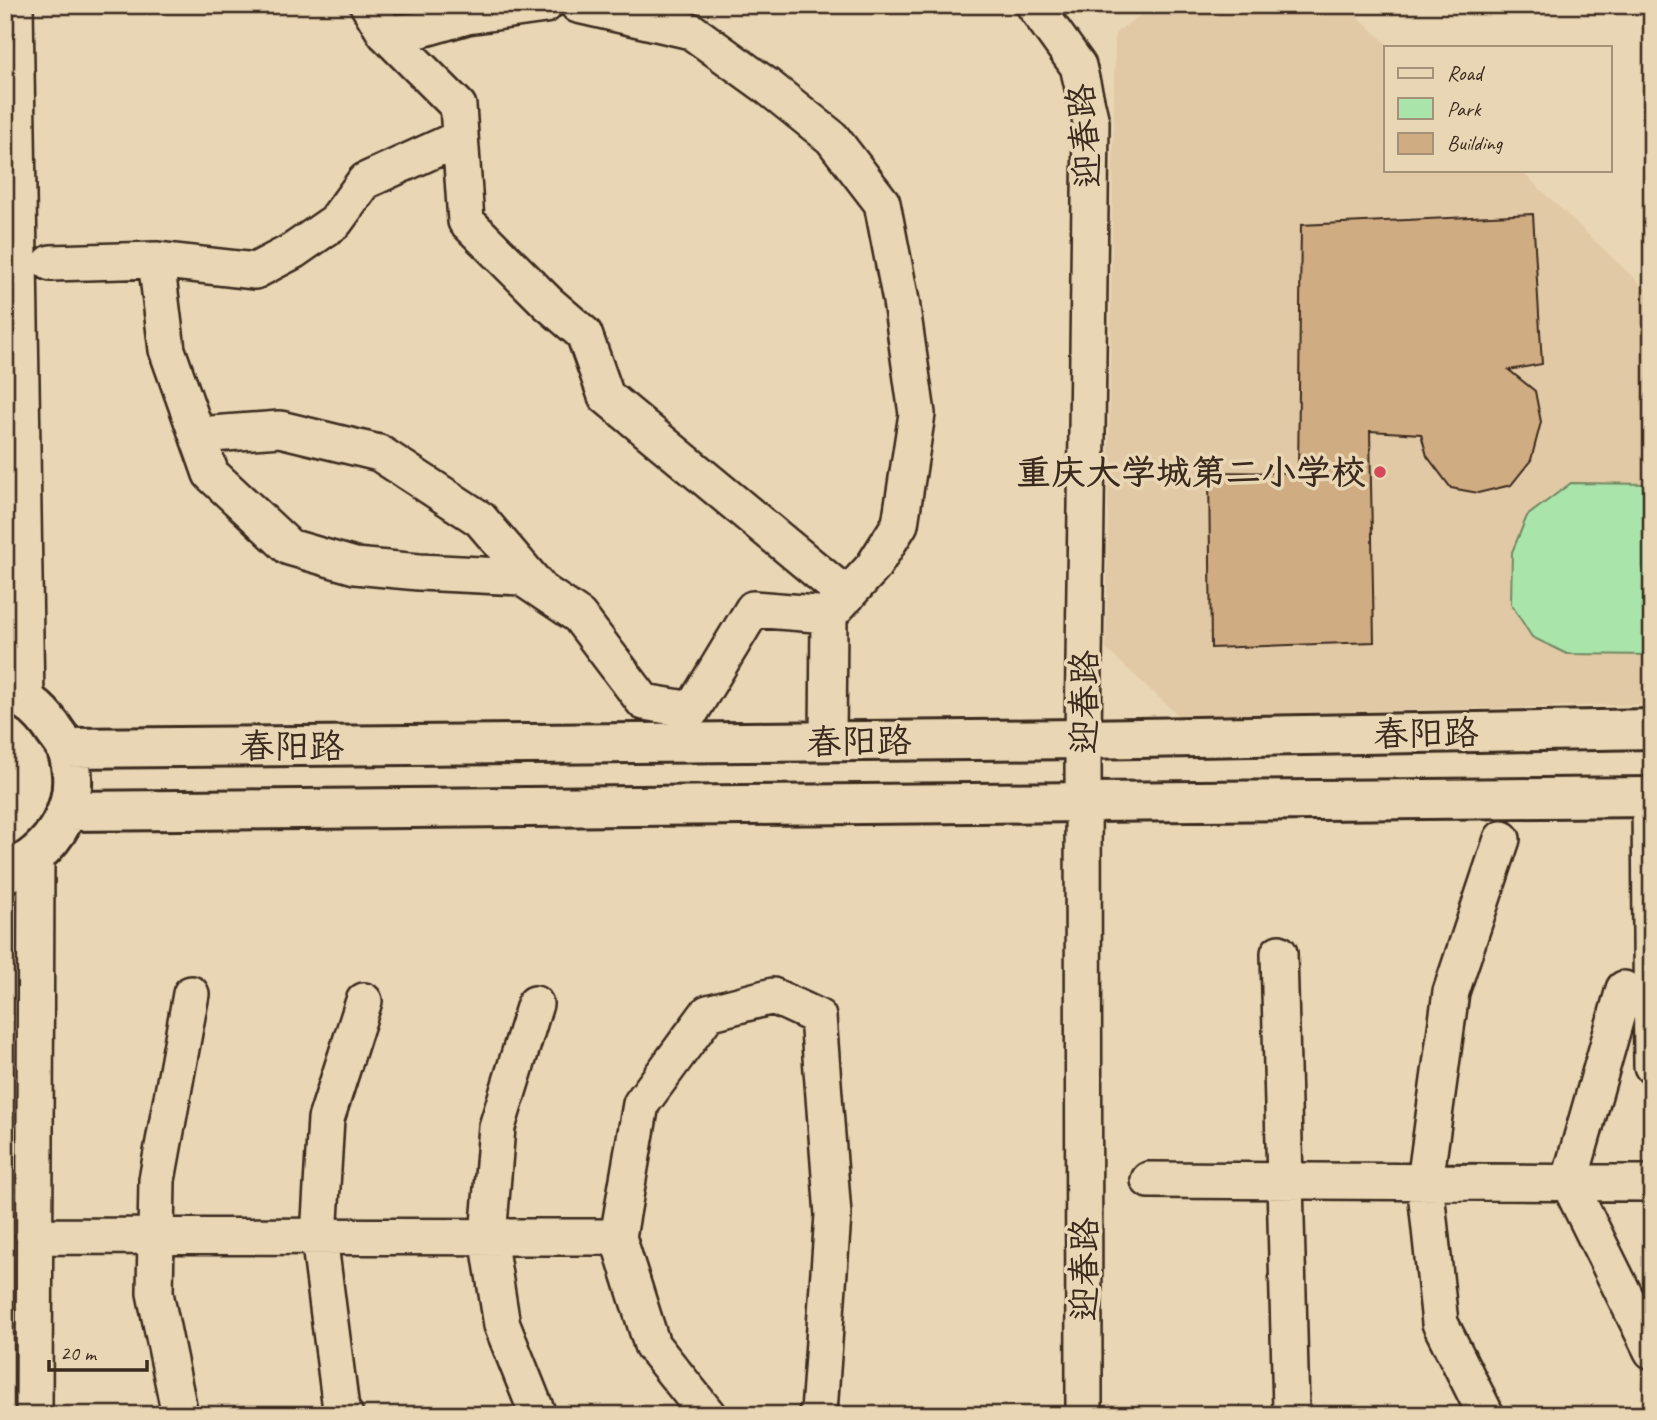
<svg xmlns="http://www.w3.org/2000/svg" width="1657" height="1420" viewBox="0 0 1657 1420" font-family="Caveat,'LXGW WenKai TC',sans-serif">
  <rect width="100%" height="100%" fill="#e9d6b4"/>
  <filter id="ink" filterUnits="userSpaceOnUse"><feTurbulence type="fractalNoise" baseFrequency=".0143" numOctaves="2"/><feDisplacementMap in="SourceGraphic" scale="14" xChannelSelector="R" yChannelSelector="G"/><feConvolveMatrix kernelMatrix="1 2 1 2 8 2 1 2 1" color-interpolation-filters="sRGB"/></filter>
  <g filter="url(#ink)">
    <path fill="#e2c9a5" d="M1155,5H1346L1390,47H1386V170H1520L1652,295V704L1179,716L1106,649L1115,33Z"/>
    <path fill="#a9e5ab" stroke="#728864" stroke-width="2" d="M1571,483L1652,484V655L1567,654L1532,637L1511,604L1512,552L1527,516Z"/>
    <path fill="#d0ac82" stroke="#3b2a1e" stroke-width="2" d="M1533,214L1542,364L1509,370L1535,391L1541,422L1531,460L1511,485L1478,493L1451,488L1427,456L1421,434L1370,431L1374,642L1211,648L1209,472L1298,473L1301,225Z"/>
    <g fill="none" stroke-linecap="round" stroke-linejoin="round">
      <g stroke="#3b2a1e" stroke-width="40">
        <path id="minor" d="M15,5L26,702
          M368,5L385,33L415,31L467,16L545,5
          M578,5L691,31L767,86L832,138L882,203L901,301L917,414L900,524L873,567L829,615
          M1034,5L1078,66L1091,122L1083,739L1084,1415
          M385,33L458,106L466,221L548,303L584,334L606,396L847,596
          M156,260L255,271L293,251L335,222L365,181L460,138
          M51,263L156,260L167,350L211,474L289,547L355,566L419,572L521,577L579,616L644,702L692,710L753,609L829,615L828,742
          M198,435L280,429L379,453L480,519L539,588
          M1650,797L1652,1066
          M1279,953L1291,1410
          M1624,989L1569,1183L1652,1351
          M535,1004L497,1127L488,1237L502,1325L538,1415
          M1149,1180L1652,1183
          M34,1236L618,1237
          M34,1415L36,856
          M180,1415L155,1293L157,1180L191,994
          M345,1415L341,1409L319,1237L326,1119L364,1001
          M708,1415L652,1345L618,1237L641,1104L708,1013L773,996L818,1017L833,1215L819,1412L816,1415
          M1486,1415L1440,1323L1425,1182L1451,992L1502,839"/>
      </g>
      <g stroke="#3b2a1e" stroke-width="44">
        <path id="major" d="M5,691C25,697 40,710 52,727C56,734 64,742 67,750C85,802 54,853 5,873
          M66,748L1083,739L1652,729
          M68,811L1652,797"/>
      </g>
      <use href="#minor" stroke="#e9d6b4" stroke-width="35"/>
      <use href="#major" stroke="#e9d6b4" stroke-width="38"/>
    </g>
  </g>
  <circle fill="#d1495b" stroke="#e9d6b4" stroke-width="2.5" cx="1380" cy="472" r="7"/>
  <g text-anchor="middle" stroke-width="7" stroke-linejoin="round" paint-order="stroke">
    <g font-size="35" fill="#3b2a1e" stroke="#e9d6b4">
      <text transform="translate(1084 136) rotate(-95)" y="12">迎春路</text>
      <text transform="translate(1084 702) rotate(-90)" y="12">迎春路</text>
      <text transform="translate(1426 733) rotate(-1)" y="12">春阳路</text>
      <text transform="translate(859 741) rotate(-1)" y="12">春阳路</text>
      <text x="292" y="758">春阳路</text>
      <text transform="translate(1084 1269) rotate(-90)" y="12">迎春路</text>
    </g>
    <g font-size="35" font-weight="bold" fill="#3b2a1e" stroke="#e9d6b4" text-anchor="end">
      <text x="1366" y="484">重庆大学城第二小学校</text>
    </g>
  </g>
  <rect width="1657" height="1420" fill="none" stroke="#e9d6b4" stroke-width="28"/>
  <rect x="14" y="14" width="1629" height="1392" fill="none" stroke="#3b2a1e" stroke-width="2.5" filter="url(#ink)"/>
  <rect x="1384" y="46" width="228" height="126" fill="#e9d6b4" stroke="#a39178" stroke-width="2"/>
  <rect x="1398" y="68" width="35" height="10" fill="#e9d6b4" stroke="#a39178" stroke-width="2"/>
  <text x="1447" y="80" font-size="21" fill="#3b2a1e">Road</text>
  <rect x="1398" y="98" width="35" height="21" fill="#a9e5ab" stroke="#a39178" stroke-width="2"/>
  <text x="1447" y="116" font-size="21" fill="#3b2a1e">Park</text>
  <rect x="1398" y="133" width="35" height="21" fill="#d0ac82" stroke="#a39178" stroke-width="2"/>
  <text x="1447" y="150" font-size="21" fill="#3b2a1e">Building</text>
  <path d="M49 1360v10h98v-10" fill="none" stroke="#3b2a1e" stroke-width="3.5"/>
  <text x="60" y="1360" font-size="21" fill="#3b2a1e" stroke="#e9d6b4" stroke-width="5" paint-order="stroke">20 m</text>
</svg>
